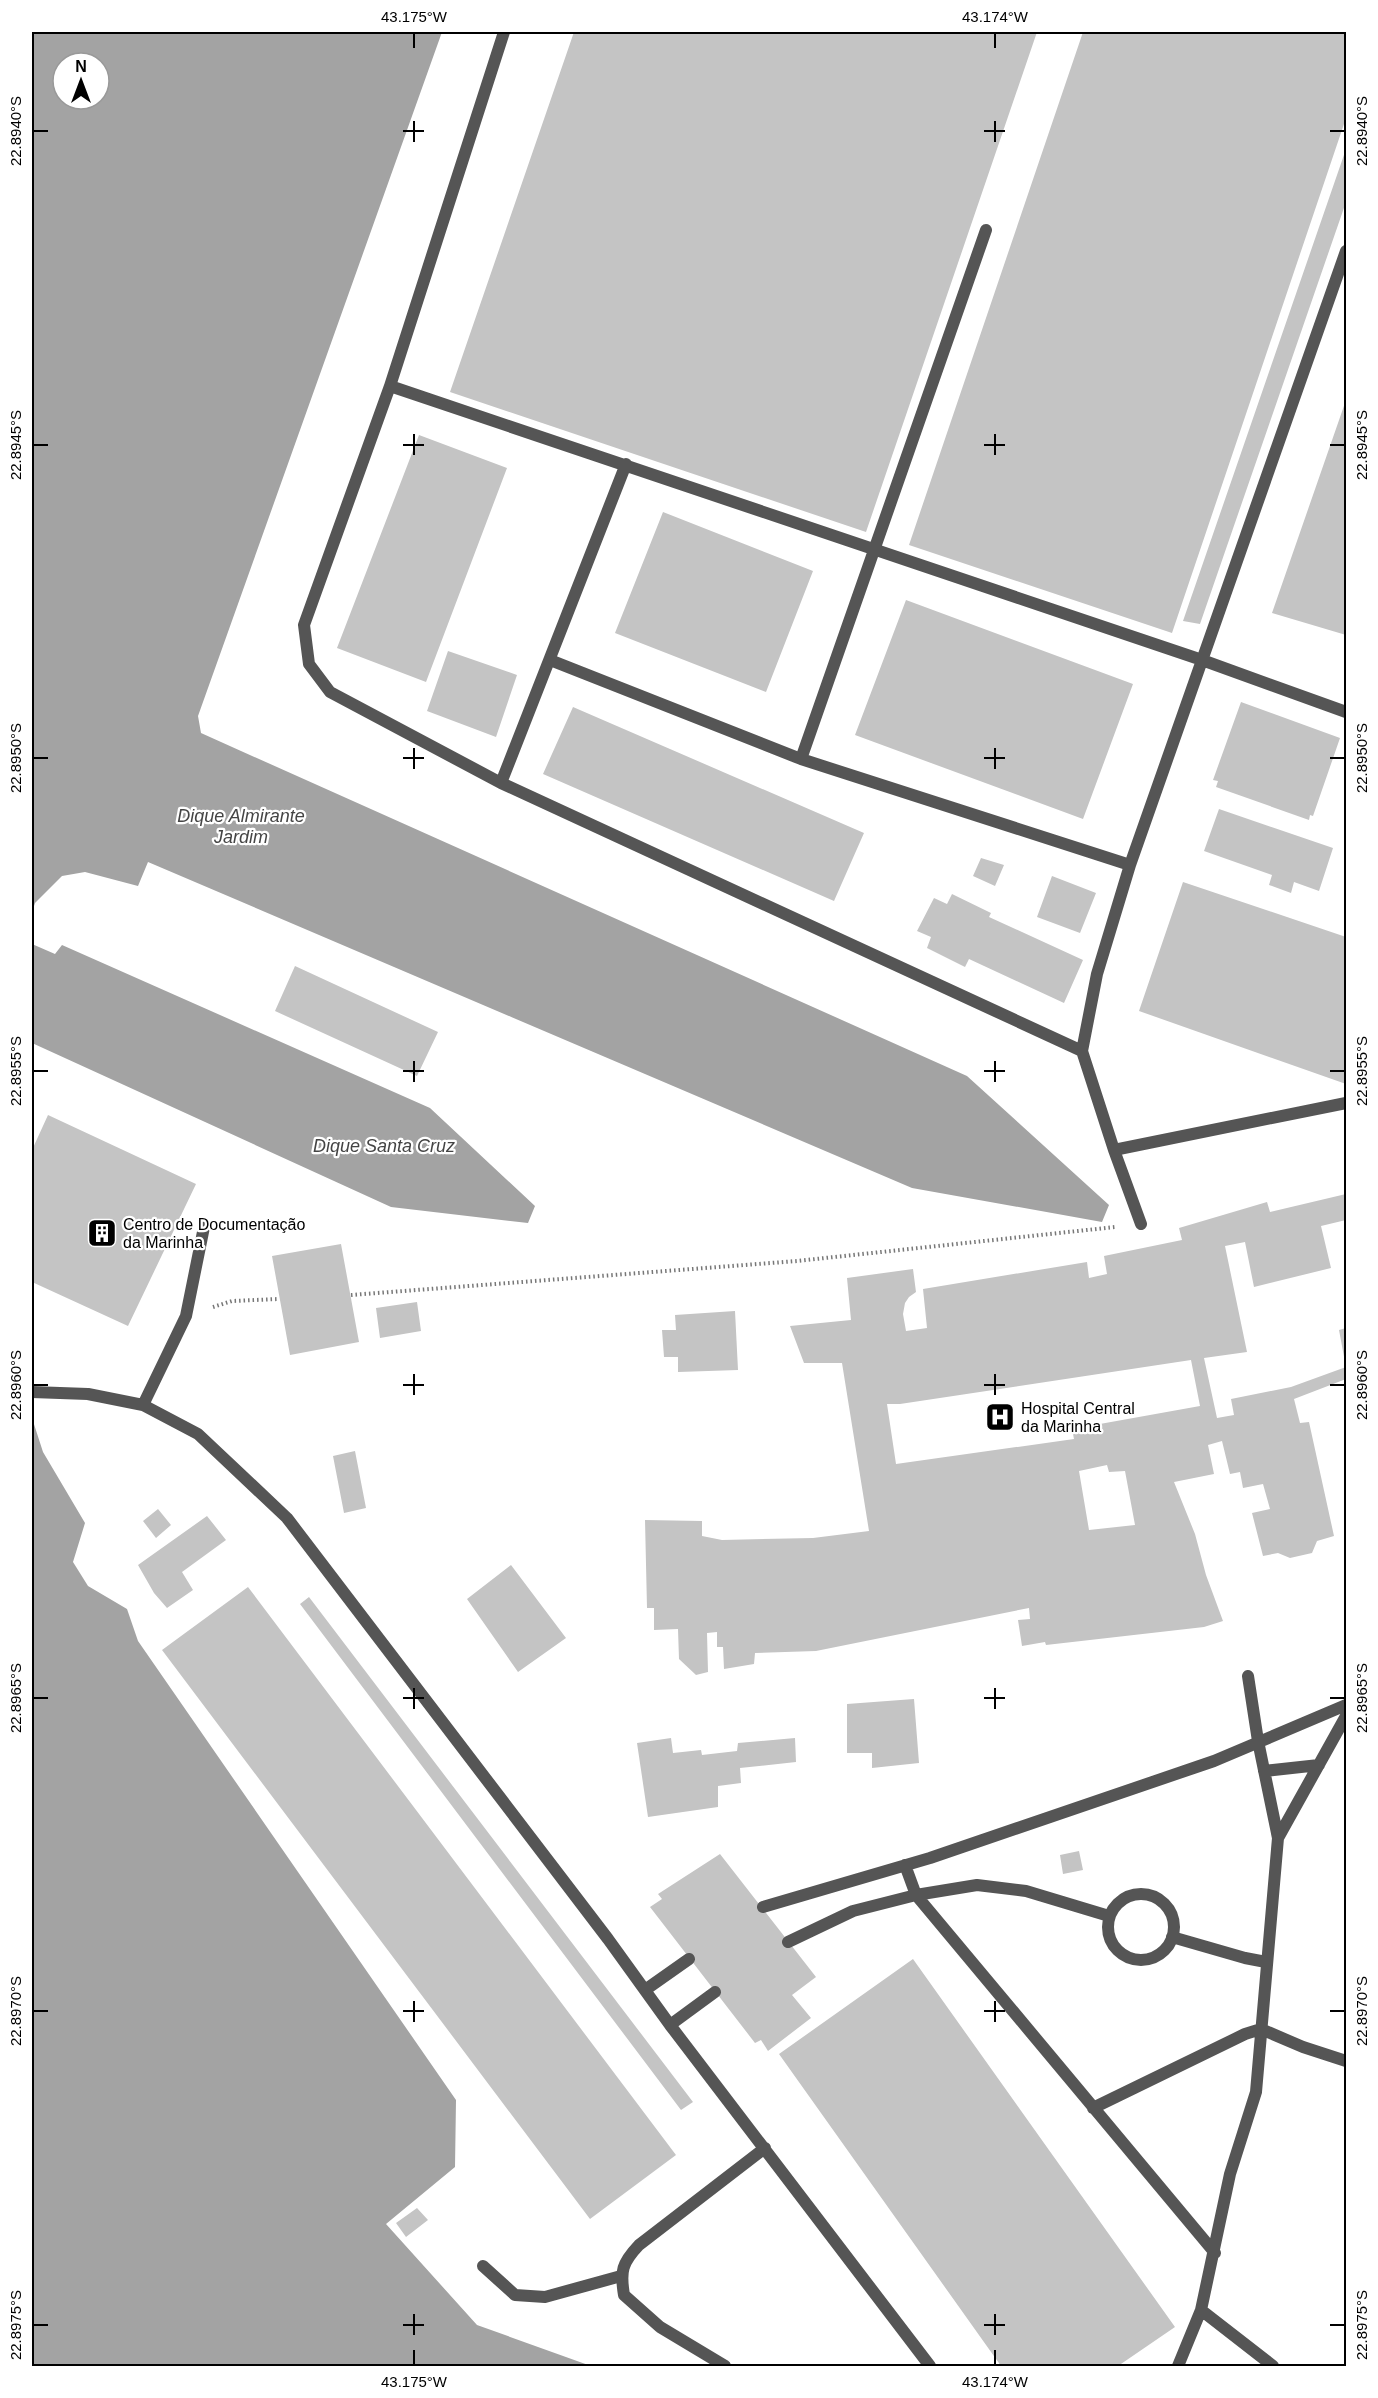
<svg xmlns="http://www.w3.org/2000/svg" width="1378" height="2398" viewBox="0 0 1378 2398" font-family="Arial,sans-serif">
  <rect width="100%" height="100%" fill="#fff"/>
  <path fill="#a3a3a3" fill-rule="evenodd" d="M32,32H442L198,716L201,733L967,1076L1109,1205L1102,1222L912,1188L148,862L138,886L85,872L62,876L35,903L32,912ZM63,63H99V99H63Z
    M32,944L55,954L62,945L430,1108L535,1206L528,1223L391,1207L32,1043Z
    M32,1418L43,1452L85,1523L73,1562L88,1586L127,1609L138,1641L456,2100L455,2167L386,2224L477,2325L591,2366H32Z"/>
  <path fill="#c4c4c4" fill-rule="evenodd" d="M574,32H1037L866,532L450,392Z
    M1083,32H1346V118L1172,633L909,545Z
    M1346,149V202L1200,624L1183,621Z
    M1346,400V635L1272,613Z
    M419,435L507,468L426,682L337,648Z
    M663,512L813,571L766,692L615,633Z
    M906,600L1133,684L1083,819L855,735Z
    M448,651L517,675L496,737L427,711Z
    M1241,702L1340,738L1313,816L1310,815L1309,820L1216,787L1218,781L1213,780Z
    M573,707L864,833L834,901L543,774Z
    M1219,809L1333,848L1319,891L1294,882L1291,893L1269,885L1272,875L1204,851Z
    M981,858L1004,865L995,886L973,876Z
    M1052,876L1096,893L1080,933L1037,917Z
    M1183,882L1346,937V1084L1139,1011Z
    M952,894L991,913L989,917L1083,960L1064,1003L969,959L965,967L927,948L931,937L917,931L934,898L947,904Z
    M295,966L438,1032L417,1076L275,1011Z
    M48,1115L196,1184L128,1326L32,1282V1150Z
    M1346,1194V1220L1321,1226L1331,1268L1254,1287L1245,1242L1225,1246L1247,1352L1204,1358L1217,1418L1234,1415L1231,1399L1291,1387L1346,1367V1379L1294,1399L1300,1423L1309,1422L1334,1536L1317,1541L1312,1553L1290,1558L1278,1553L1263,1556L1252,1513L1270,1509L1263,1484L1243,1488L1240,1472L1230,1474L1222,1441L1208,1445L1214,1474L1174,1482L1195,1534L1206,1575L1223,1621L1204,1627L1046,1645L1045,1642L1022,1646L1018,1620L1030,1619L1029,1608L816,1651L755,1653L754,1664L724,1669L723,1647H717V1632L707,1633L708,1672L696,1675L679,1659L678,1629L654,1630V1608H647L645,1520L702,1521V1536L722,1540L813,1538L869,1531L842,1363H804L790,1326L851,1320L847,1278L913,1269L916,1292L909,1297L905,1303L903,1314L906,1331L927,1328L923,1289L1087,1262L1089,1278L1107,1274L1104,1256L1182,1240L1179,1228L1267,1202L1270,1212ZM1191,1360L1200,1406L1072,1429L1074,1439L896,1464L887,1404H900ZM1107,1465L1109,1472L1125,1471L1135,1525L1089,1530L1079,1471Z
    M341,1244L359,1342L290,1355L272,1256Z
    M417,1302L421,1331L380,1338L376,1308Z
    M735,1311L738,1370L678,1372V1357H664L662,1330H676L675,1315Z
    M1346,1328V1362H1345L1339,1330Z
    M355,1451L366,1508L344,1513L333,1456Z
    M158,1509L171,1525L156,1538L143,1521Z
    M207,1516L226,1540L182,1572L193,1590L167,1608L154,1593L138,1565Z
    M511,1565L566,1638L518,1672L467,1599Z
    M248,1587L676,2155L590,2219L162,1650Z
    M309,1597L693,2102L681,2110L300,1604Z
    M914,1699L919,1763L872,1768V1753H847V1704Z
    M671,1738L673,1753L701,1750L702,1755L737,1751L738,1743L795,1738L796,1762L740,1768L741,1783L718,1786V1807L648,1817L637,1743Z
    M1079,1851L1083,1870L1063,1874L1060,1855Z
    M720,1854L816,1977L792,1995L811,2018L768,2051L761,2040L755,2043L650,1907L662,1899L658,1894Z
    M913,1959L1175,2327L1118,2366H1001L779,2054Z
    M417,2208L428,2220L406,2237L396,2223Z"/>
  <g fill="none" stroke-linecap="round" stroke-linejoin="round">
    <path stroke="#777" stroke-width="4" stroke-dasharray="1.5 3" stroke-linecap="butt" d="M351,1295L797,1261L1115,1227
      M213,1307L232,1301L279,1299"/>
    <path stroke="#555" stroke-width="12" d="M504,32L390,386L304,625L309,664L330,692L501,783L1082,1051
      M390,386L1202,660L1346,712
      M550,660L801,759L1130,865
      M801,759L986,230
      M501,783L626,464
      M1114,1150L1346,1103
      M1141,1224L1114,1150L1082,1051L1097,974L1130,865L1346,251
      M32,1392L88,1394L143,1405L198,1434L287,1518L608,1939L670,2025L930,2366
      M143,1405L186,1316L204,1227
      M1248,1676L1258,1741L1278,1838L1256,2092L1230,2174L1201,2310L1273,2366
      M1264,1771L1319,1765
      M1278,1838L1346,1716
      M905,1865L916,1895L1215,2253
      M1108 1927a33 33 0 1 1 66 0a33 33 0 1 1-66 0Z
      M763,1907L930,1858L1214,1761L1346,1705
      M1172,1937L1245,1958L1266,1962
      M788,1942L853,1911L916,1895L977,1885L1026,1891L1109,1916
      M645,1990L689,1959
      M670,2025L715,1992
      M1093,2108L1245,2034L1261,2029L1303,2047L1346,2061
      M483,2266L515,2295L545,2297L621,2276
      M725,2366L660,2327L624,2295C620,2271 622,2263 639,2245L765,2148
      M1178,2366L1201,2310"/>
  </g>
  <path fill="none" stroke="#000" stroke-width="2" d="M414,33V48M995,33V48M414,121V142M995,121V142M33,131H48M403,131H424M984,131H1005M1330,131H1345M414,434V455M995,434V455M33,445H48M403,445H424M984,445H1005M1330,445H1345M414,748V769M995,748V769M33,758H48M403,758H424M984,758H1005M1330,758H1345M414,1061V1082M995,1061V1082M33,1071H48M403,1071H424M984,1071H1005M1330,1071H1345M414,1374V1395M995,1374V1395M33,1385H48M403,1385H424M984,1385H1005M1330,1385H1345M414,1688V1709M995,1688V1709M33,1698H48M403,1698H424M984,1698H1005M1330,1698H1345M414,2001V2022M995,2001V2022M33,2011H48M403,2011H424M984,2011H1005M1330,2011H1345M414,2314V2335M995,2314V2335M33,2325H48M403,2325H424M984,2325H1005M1330,2325H1345M414,2350V2365M995,2350V2365"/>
  <defs>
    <g id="building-square" transform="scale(1.5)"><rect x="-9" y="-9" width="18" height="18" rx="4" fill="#000" stroke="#fff"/><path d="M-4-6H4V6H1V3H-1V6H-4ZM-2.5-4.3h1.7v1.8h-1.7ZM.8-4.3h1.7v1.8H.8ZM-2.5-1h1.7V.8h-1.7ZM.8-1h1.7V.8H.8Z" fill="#fff"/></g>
    <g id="hospital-square" transform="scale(1.5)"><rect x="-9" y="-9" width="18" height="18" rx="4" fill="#000" stroke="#fff"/><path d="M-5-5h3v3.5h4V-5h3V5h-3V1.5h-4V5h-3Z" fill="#fff"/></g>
  </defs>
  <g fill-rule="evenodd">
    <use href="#building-square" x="102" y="1233"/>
    <use href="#hospital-square" x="1000" y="1417"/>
  </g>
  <g text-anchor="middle" stroke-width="4.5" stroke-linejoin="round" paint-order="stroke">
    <g font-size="16" fill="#000" stroke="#fff" text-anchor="start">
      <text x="123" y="1230">Centro de Documentação<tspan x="123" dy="18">da Marinha</tspan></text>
      <text x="1021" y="1414">Hospital Central<tspan x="1021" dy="18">da Marinha</tspan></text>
    </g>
    <g font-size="18" font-style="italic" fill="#444" stroke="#fff">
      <text x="241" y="822">Dique Almirante<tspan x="241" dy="21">Jardim</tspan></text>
      <text x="384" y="1152">Dique Santa Cruz</text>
    </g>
  </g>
  <rect width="1378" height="2398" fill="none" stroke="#ffffff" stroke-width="66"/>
  <g transform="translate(81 81)"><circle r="28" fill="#ffffff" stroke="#999999" stroke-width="1.5"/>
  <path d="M0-4.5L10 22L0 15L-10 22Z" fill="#000000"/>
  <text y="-9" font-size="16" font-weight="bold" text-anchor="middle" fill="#000000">N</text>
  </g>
  <rect x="33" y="33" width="1312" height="2332" fill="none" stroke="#000" stroke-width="2"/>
  <g font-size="15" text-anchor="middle" fill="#000">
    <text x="414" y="22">43.175°W</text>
    <text x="995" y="22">43.174°W</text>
    <text transform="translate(16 131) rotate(-90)" y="5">22.8940°S</text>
    <text transform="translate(1362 131) rotate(-90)" y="5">22.8940°S</text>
    <text transform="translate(16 445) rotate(-90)" y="5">22.8945°S</text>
    <text transform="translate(1362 445) rotate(-90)" y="5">22.8945°S</text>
    <text transform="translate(16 758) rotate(-90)" y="5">22.8950°S</text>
    <text transform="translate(1362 758) rotate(-90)" y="5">22.8950°S</text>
    <text transform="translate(16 1071) rotate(-90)" y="5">22.8955°S</text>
    <text transform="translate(1362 1071) rotate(-90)" y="5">22.8955°S</text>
    <text transform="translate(16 1385) rotate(-90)" y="5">22.8960°S</text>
    <text transform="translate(1362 1385) rotate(-90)" y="5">22.8960°S</text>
    <text transform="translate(16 1698) rotate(-90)" y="5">22.8965°S</text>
    <text transform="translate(1362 1698) rotate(-90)" y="5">22.8965°S</text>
    <text transform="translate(16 2011) rotate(-90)" y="5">22.8970°S</text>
    <text transform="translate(1362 2011) rotate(-90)" y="5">22.8970°S</text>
    <text transform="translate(16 2325) rotate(-90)" y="5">22.8975°S</text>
    <text transform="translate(1362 2325) rotate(-90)" y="5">22.8975°S</text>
    <text x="414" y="2387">43.175°W</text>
    <text x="995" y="2387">43.174°W</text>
  </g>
</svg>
